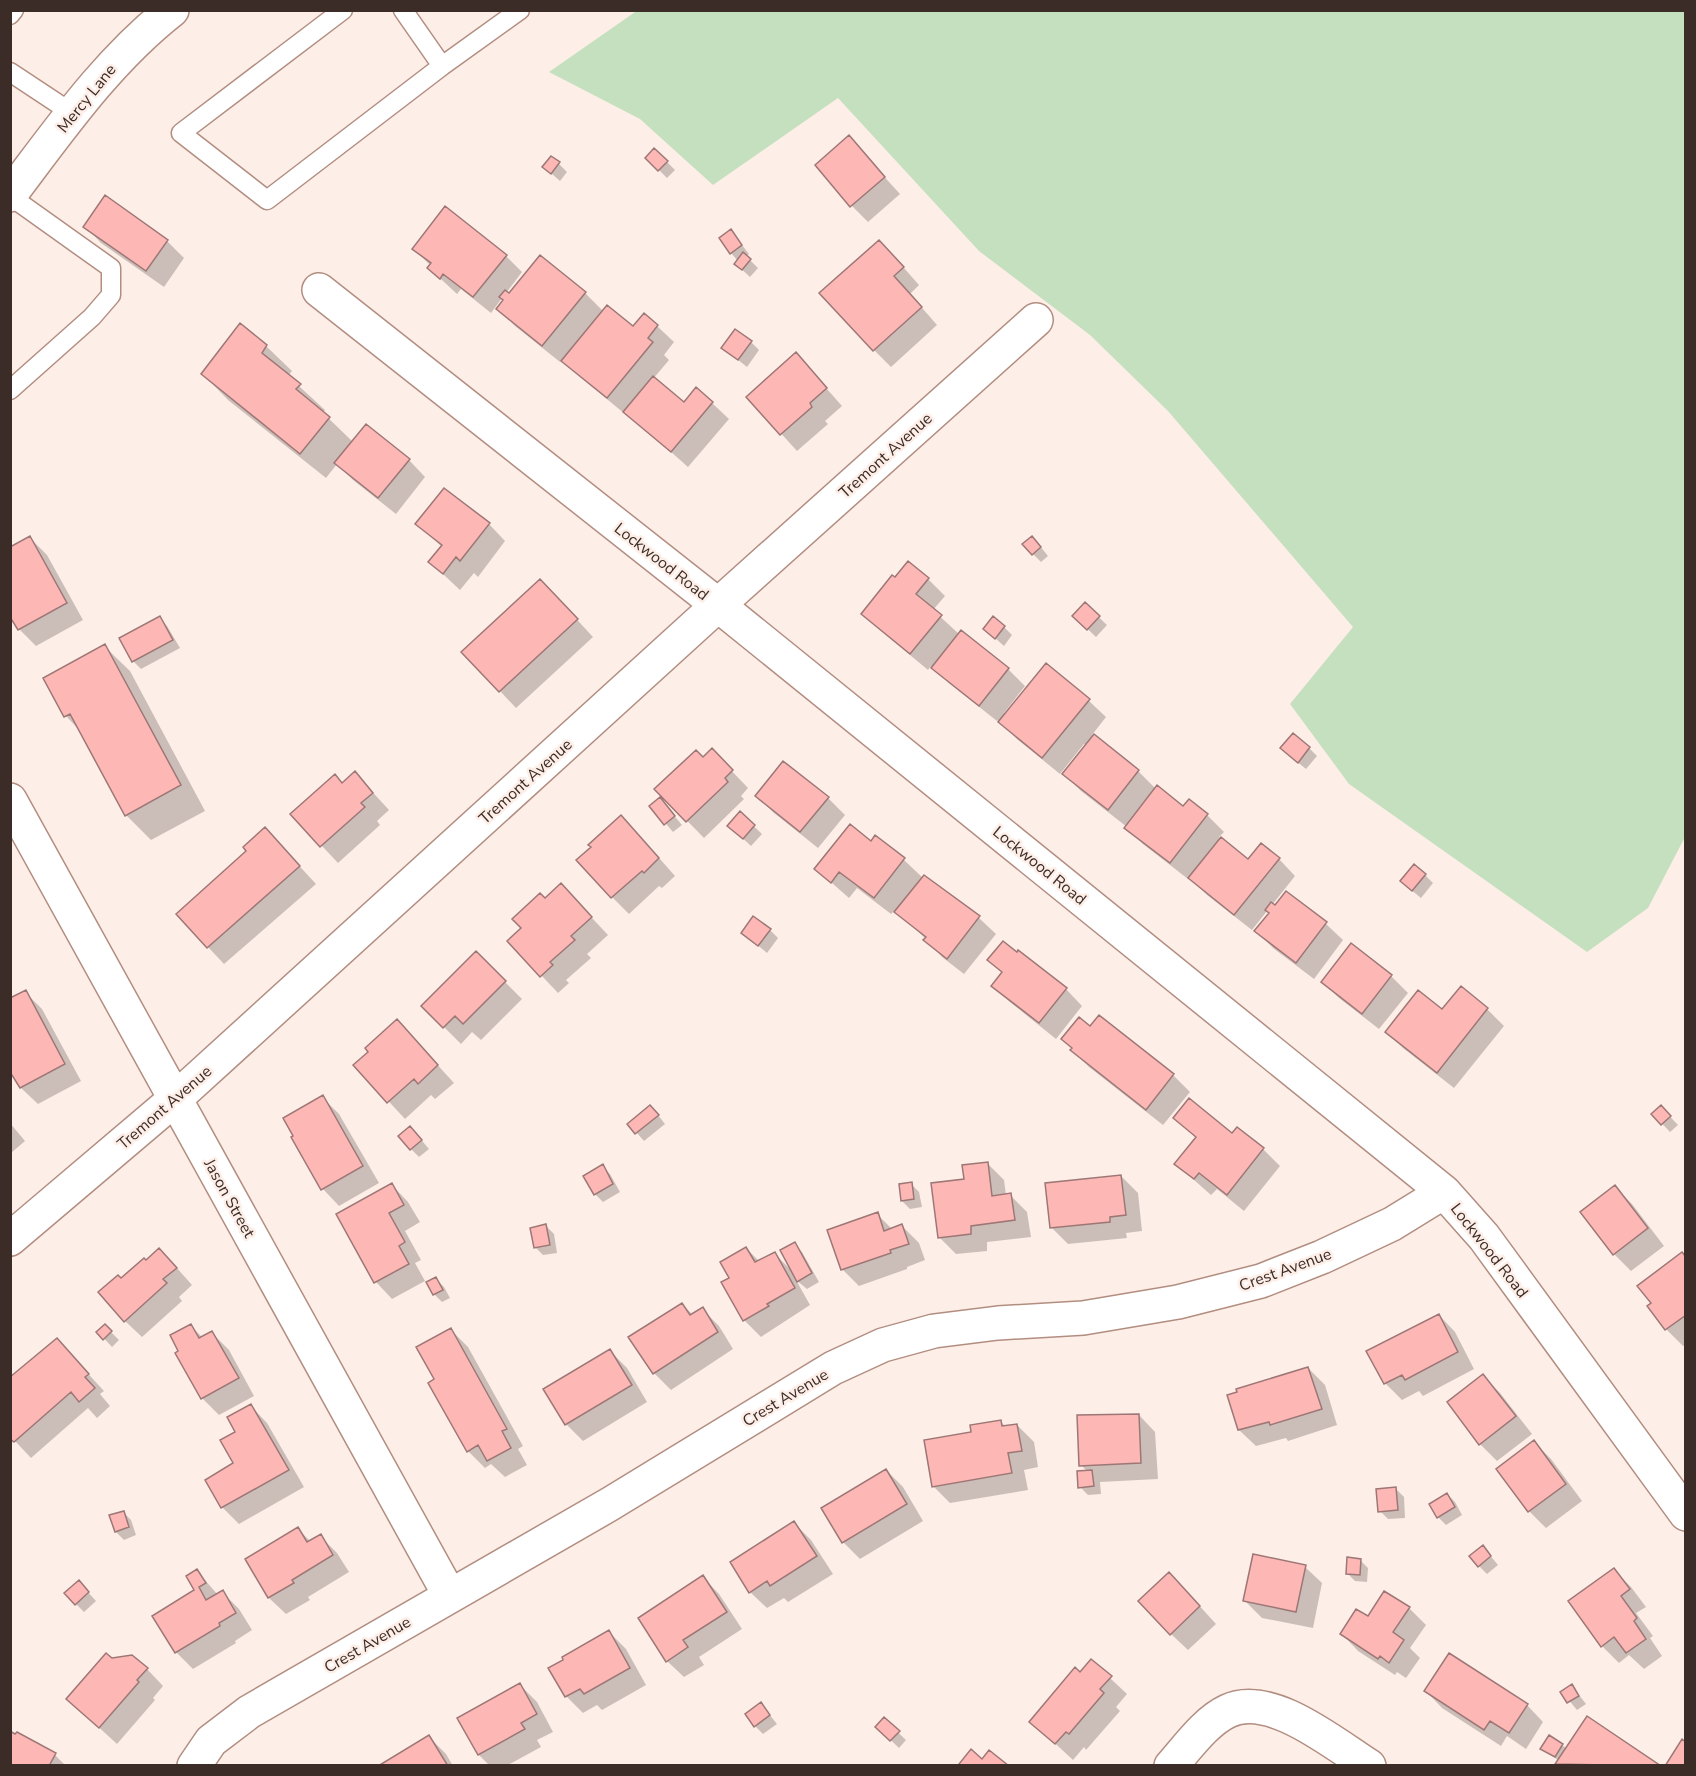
<svg xmlns="http://www.w3.org/2000/svg" width="1696" height="1776" viewBox="0 0 1696 1776" font-family="'Nunito Sans',sans-serif">
  <rect width="100%" height="100%" fill="#feeee8"/>
  <path fill="#c5e0be" d="M638,10L1685,11L1686,835L1648,908L1587,952L1349,784L1290,704L1353,627L1168,411L1090,335L979,251L838,98L713,185L640,119L549,72Z"/>
  <path fill="#0003" d="M849,138L900,194L868,222L852,206Z
    M647,158L667,162L675,170L667,178Z
    M559,164L567,172L560,181L544,167Z
    M85,226L167,241L184,258L164,287L101,243Z
    M731,231L749,254L746,256L758,268L750,277L736,264L738,261L731,253Z
    M414,249L506,256L522,272L506,293L509,295L585,293L603,311L634,329L657,326L674,342L664,355L669,360L653,379L684,404L712,403L729,419L688,467L626,412L625,414L580,377L562,359L560,362L515,326L498,309L505,301L502,298L491,313L461,289L457,294L429,268L431,266Z
    M896,259L919,285L910,294L937,325L891,367L874,350Z
    M240,325L266,346L292,371L288,376L325,410L323,413L353,442L409,460L425,477L396,514L353,480L337,464L326,478L228,400L203,374Z
    M751,342L759,350L747,367L723,348Z
    M796,354L842,406L825,421L828,424L797,451L748,397Z
    M417,524H489L505,541L478,577L474,573L460,590L430,562L442,547Z
    M30,538L47,555L83,620L36,646L19,629L10,614Z
    M1040,546L1048,556L1041,562L1033,554Z
    M928,579L945,596L933,610L959,634L1008,669L1025,686L1004,713L1006,714L1046,665L1089,701L1106,717L1092,735L1138,771L1156,789L1183,808L1207,815L1224,832L1219,837L1248,861L1279,859L1295,876L1272,905L1275,907L1287,893L1326,924L1343,940L1314,979L1273,948L1257,931L1270,914L1267,911L1252,930L1207,895L1189,877L1188,879L1143,844L1127,827L1081,791L1064,774L1087,746L1084,744L1060,774L1017,739L998,720L997,721L950,684L931,666L928,670L880,630L863,614Z
    M557,598L593,637L516,708L500,691Z
    M1085,604L1107,625L1096,637L1074,616Z
    M159,618L167,626L180,648L141,669L133,661Z
    M1004,627L1012,635L1004,646L985,629Z
    M104,646L130,671L205,811L151,840L126,815L81,732L66,716L45,679Z
    M1309,748L1317,756L1306,769L1290,756Z
    M728,767L748,788L741,796L744,799L704,838L656,789Z
    M355,773L389,810L377,821L380,825L338,863L292,814L342,784Z
    M757,796L828,798L845,815L818,848L774,813Z
    M651,806L667,807L682,825L673,832Z
    M740,813L762,834L751,846L737,833Z
    M638,834L675,876L662,888L659,886L629,914L612,897Z
    M875,837L904,860L923,878L958,901L979,918L996,934L964,974L942,957L926,939L895,910L891,914L857,888L849,898L816,869L871,843Z
    M281,846L316,884L224,964L208,947Z
    M1425,875L1433,883L1421,898L1410,889Z
    M545,900L577,902L608,935L587,954L591,958L566,980L569,983L558,993L509,941L523,929Z
    M770,930L778,938L767,953L743,933Z
    M1352,945L1391,976L1408,993L1379,1029L1339,998L1323,982Z
    M476,953L522,999L481,1040L472,1032L461,1044L423,1006Z
    M989,960L1066,989L1082,1006L1056,1039L1010,1002L993,986L1002,973Z
    M25,992L42,1009L81,1081L38,1104L21,1088Z
    M1487,1009L1504,1026L1454,1088L1403,1048L1387,1032L1443,1011Z
    M1090,1028L1173,1075L1190,1092L1163,1125L1089,1067L1072,1050Z
    M413,1038L454,1083L435,1099L431,1095L405,1119L355,1065Z
    M322,1097L339,1114L379,1183L339,1206L323,1189Z
    M1661,1107L1678,1125L1670,1132L1653,1114Z
    M658,1115L665,1124L644,1141L629,1124Z
    M1175,1118L1232,1135L1237,1129L1263,1149L1280,1166L1244,1211L1217,1189L1211,1195L1176,1164L1197,1139Z
    M10,1123L25,1141L11,1153L10,1156Z
    M418,1136L429,1149L419,1157L411,1149Z
    M987,1163L1004,1180L1006,1195H1010L1027,1212L1031,1237L987,1242V1251L956,1254L939,1237L966,1180Z
    M602,1166L610,1174L620,1192L603,1202L595,1194Z
    M1121,1176L1138,1193L1142,1231L1126,1233L1127,1238L1068,1244L1051,1227Z
    M911,1184L919,1192L922,1207L910,1209L902,1201Z
    M392,1185L408,1202L420,1222L405,1231L421,1260L415,1263L425,1281L392,1299L376,1282Z
    M1615,1187L1632,1204L1664,1246L1631,1271L1614,1254L1582,1212Z
    M877,1214L892,1229L902,1226L919,1243L925,1260L907,1267V1269L859,1286L842,1269Z
    M546,1226L554,1234L557,1253L543,1255L535,1247Z
    M794,1244L802,1252L819,1282L807,1289L796,1280L810,1305L761,1337L744,1320L731,1279L746,1248L760,1262L774,1253L793,1272Z
    M1686,1258V1344L1683,1346L1666,1329L1649,1306Z
    M176,1267L192,1285L179,1297L182,1301L142,1337L125,1321L121,1280Z
    M436,1279L444,1287L450,1298L442,1302L434,1294L429,1283Z
    M682,1304L693,1315L702,1309L719,1326L733,1349L671,1390L654,1373Z
    M1439,1315L1455,1332L1474,1369L1423,1396L1419,1391L1402,1400L1385,1383Z
    M105,1326L119,1340L112,1347L98,1332Z
    M191,1326L203,1338L212,1333L229,1350L254,1396L219,1415L202,1398L178,1353L180,1352Z
    M451,1330L468,1347L523,1446L518,1449L527,1465L505,1477L491,1464L485,1468L468,1451L436,1380Z
    M57,1340L104,1391L100,1394L110,1406L97,1418L88,1408L31,1458L15,1441Z
    M610,1351L627,1368L647,1402L583,1441L566,1424Z
    M1308,1368L1325,1385L1337,1425L1288,1441L1286,1438L1256,1446L1239,1430Z
    M1483,1376L1500,1393L1532,1434L1497,1461L1480,1444Z
    M251,1406L267,1423L304,1487L239,1524L222,1507L236,1464L237,1432Z
    M1139,1415L1155,1432L1158,1479L1100,1482L1101,1494L1088,1495L1080,1487L1088,1472L1081,1465Z
    M1000,1421L1006,1427L1017,1425L1034,1442L1038,1467L1024,1470L1028,1490L950,1503L933,1486L973,1433Z
    M1534,1442L1551,1459L1582,1501L1546,1528L1529,1511Z
    M886,1470L903,1487L923,1521L860,1559L843,1542L823,1508Z
    M1396,1489L1404,1497L1405,1518L1388,1519L1380,1511Z
    M1447,1494L1455,1502L1462,1515L1446,1525L1438,1517Z
    M123,1512L131,1520L136,1535L124,1540L116,1532Z
    M794,1523L811,1540L833,1574L788,1602L784,1598L767,1608L750,1592Z
    M298,1529L311,1542L320,1536L337,1553L349,1572L308,1597L310,1600L286,1614L269,1598L247,1560Z
    M1483,1547L1498,1565L1487,1574L1479,1566Z
    M1360,1560L1368,1568L1367,1582L1355,1581L1347,1573Z
    M1305,1567L1322,1583L1313,1628L1262,1618L1245,1601Z
    M1614,1570L1631,1587L1646,1607L1636,1613L1653,1636L1650,1638L1662,1656L1644,1669L1629,1655L1619,1663L1602,1646Z
    M197,1571L218,1595L222,1592L239,1609L252,1630L235,1641L236,1643L193,1669L176,1652L196,1591Z
    M703,1577L719,1594L742,1629L699,1657L704,1665L684,1677L667,1661Z
    M86,1590L96,1601L84,1612L76,1604Z
    M1186,1591L1216,1624L1188,1650L1171,1634Z
    M1409,1608L1426,1625L1410,1648L1420,1658L1406,1678L1397,1672L1395,1675L1358,1651L1342,1634L1368,1618Z
    M609,1632L626,1649L646,1685L602,1710L597,1705L583,1713L566,1696Z
    M112,1660L147,1669L163,1686L153,1698L155,1700L117,1744L68,1699Z
    M1080,1674L1110,1678L1127,1694L1116,1707L1120,1711L1086,1750L1084,1747L1073,1760L1031,1721Z
    M520,1685L537,1702L553,1732L537,1740L541,1747L506,1766H490L479,1755L459,1719Z
    M1572,1686L1586,1704L1577,1710L1562,1692Z
    M1426,1691L1527,1705L1543,1722L1526,1749L1507,1736L1501,1746L1442,1708Z
    M761,1704L777,1724L763,1734L755,1726Z
    M884,1719L906,1740L899,1748L877,1727Z
    M429,1737L446,1754L453,1766H381Z
    M1562,1745L1567,1749L1659,1766H1559L1557,1764L1559,1761L1542,1748Z
    M55,1755L66,1766H10Z"/>
  <path fill="#fdb7b5" stroke="#9d7775" stroke-width="1.5" d="M849,135L885,177L850,207L815,165Z
    M654,148L668,161L658,171L645,158Z
    M551,156L560,162L551,174L542,167Z
    M105,195L168,240L146,271L83,227Z
    M445,206L507,255L473,297L443,274L440,279L427,268L431,263L412,249Z
    M731,229L742,245L730,254L719,238Z
    M879,240L904,267L894,276L922,307L873,351L819,293Z
    M743,252L751,259L742,270L734,264Z
    M540,255L586,292L542,346L496,309L503,300L499,297L505,290L509,293Z
    M607,305L633,326L644,313L658,325L648,338L653,342L607,398L561,361Z
    M240,323L267,345L262,353L301,384L296,389L330,417L300,454L201,374Z
    M735,329L752,341L738,360L721,348Z
    M796,352L827,388L810,403L812,407L780,435L746,397Z
    M653,376L684,402L696,387L713,402L671,452L623,412Z
    M366,424L410,459L378,498L334,463Z
    M444,488L490,523L460,561L456,557L443,574L428,562L442,545L415,524Z
    M30,536L67,603L18,630L10,617V547Z
    M1032,536L1041,547L1032,555L1022,544Z
    M908,561L929,578L916,594L942,615L910,654L861,614L892,575L895,577Z
    M540,579L578,619L499,692L461,652Z
    M1085,602L1100,616L1087,630L1072,616Z
    M160,616L173,640L132,662L119,638Z
    M993,616L1005,626L995,639L983,629Z
    M961,630L1009,668L979,706L931,668Z
    M105,644L181,785L125,816L70,714L64,717L43,678Z
    M1046,663L1090,699L1042,758L998,722Z
    M1293,733L1310,747L1298,763L1280,748Z
    M1094,734L1139,770L1108,810L1062,774Z
    M712,748L733,770L725,778L728,782L686,822L654,789L696,750L703,757Z
    M783,761L829,797L800,832L755,796Z
    M355,771L373,793L361,803L365,807L320,847L290,814L335,774L342,783Z
    M1157,785L1183,806L1189,799L1208,814L1170,863L1124,828Z
    M660,797L675,816L664,825L649,806Z
    M740,811L755,825L743,839L727,826Z
    M621,815L659,858L644,873L642,871L611,898L576,860L591,847L588,845Z
    M850,824L871,841L875,835L905,858L874,898L839,872L831,883L814,869Z
    M265,827L300,866L207,948L176,914L246,851L243,847Z
    M1221,837L1248,859L1261,843L1280,858L1234,915L1188,878Z
    M1414,864L1426,874L1412,891L1400,881Z
    M924,875L980,916L947,959L923,940L926,937L894,912Z
    M561,883L592,917L571,936L575,940L550,962L553,965L540,977L507,941L521,928L512,919L540,893L545,898Z
    M1286,891L1327,922L1296,963L1254,931L1269,913L1265,910L1271,902L1275,905Z
    M753,916L771,929L758,946L741,933Z
    M1003,941L1017,952L1018,950L1067,988L1039,1023L991,986L1002,972L987,960Z
    M1351,943L1392,975L1362,1014L1321,982Z
    M476,951L506,981L463,1024L455,1016L443,1028L421,1006Z
    M1461,986L1488,1008L1437,1073L1385,1032L1418,990L1442,1009Z
    M26,990L65,1064L20,1088L10,1072V998Z
    M1099,1015L1174,1074L1146,1110L1070,1050L1072,1048L1061,1039L1079,1017L1090,1026Z
    M397,1019L438,1065L418,1084L414,1079L387,1103L353,1065L368,1052L365,1048Z
    M323,1095L363,1166L321,1190L291,1137L293,1136L283,1118Z
    M1189,1098L1232,1133L1237,1127L1264,1148L1227,1195L1199,1173L1194,1179L1174,1164L1196,1137L1173,1118Z
    M650,1105L659,1115L635,1134L627,1124Z
    M1661,1105L1671,1116L1661,1125L1651,1114Z
    M410,1126L422,1140L410,1150L398,1136Z
    M988,1162L992,1196L1011,1193L1015,1220L971,1226V1234L938,1238L931,1183L964,1179L962,1165Z
    M603,1164L613,1184L594,1195L583,1176Z
    M1121,1175L1126,1215L1110,1217V1222L1050,1228L1045,1183Z
    M912,1182L914,1199L901,1201L899,1184Z
    M392,1183L404,1205L389,1213L405,1242L399,1246L409,1264L374,1283L336,1214Z
    M1615,1185L1648,1228L1613,1255L1580,1212Z
    M878,1212L884,1231L902,1224L909,1244L890,1250L891,1253L841,1270L827,1230Z
    M546,1224L550,1245L534,1248L530,1228Z
    M795,1242L812,1273L797,1282L780,1250Z
    M746,1247L755,1262L775,1252L795,1288L767,1304L769,1306L743,1321L721,1282L729,1278L720,1262Z
    M159,1248L177,1268L163,1279L167,1283L124,1322L98,1292L118,1275L121,1278L144,1258L146,1260Z
    M1682,1252L1686,1257V1315L1665,1330L1647,1306L1651,1303L1637,1286Z
    M436,1277L443,1290L433,1295L426,1282Z
    M682,1303L690,1315L703,1307L718,1332L653,1374L628,1337Z
    M1439,1314L1458,1352L1405,1380L1402,1375L1384,1384L1366,1351Z
    M105,1324L112,1331L103,1340L96,1332Z
    M191,1324L199,1338L212,1331L239,1378L201,1399L175,1353L178,1351L170,1335Z
    M451,1328L507,1429L502,1431L511,1448L487,1461L478,1445L467,1452L428,1383L434,1379L416,1347Z
    M57,1338L89,1374L85,1377L95,1388L79,1402L71,1392L14,1442L10,1439V1377Z
    M610,1349L632,1385L565,1425L543,1389Z
    M1308,1367L1322,1409L1270,1425L1269,1422L1238,1430L1227,1395L1237,1392L1236,1389Z
    M1483,1374L1516,1416L1479,1445L1447,1402Z
    M251,1404L289,1470L221,1508L205,1480L233,1463L220,1440L235,1432L227,1417Z
    M1139,1414L1141,1463L1079,1466L1077,1415Z
    M1001,1420L1002,1426L1017,1424L1022,1451L1008,1453L1012,1473L932,1487L924,1440L971,1432L970,1425Z
    M1534,1440L1566,1484L1528,1512L1496,1469Z
    M886,1469L907,1504L842,1543L821,1508Z
    M1092,1470L1094,1486L1078,1488L1077,1471Z
    M1396,1487L1398,1510L1378,1512L1376,1489Z
    M1447,1493L1455,1507L1437,1518L1429,1504Z
    M124,1511L129,1527L115,1532L109,1515Z
    M794,1521L817,1556L770,1586L767,1581L749,1593L730,1562Z
    M298,1527L307,1542L321,1534L333,1555L292,1580L294,1583L268,1598L245,1559Z
    M1483,1545L1491,1556L1478,1567L1469,1556Z
    M1253,1554L1306,1565L1296,1612L1243,1601Z
    M1347,1557L1361,1559L1360,1575L1346,1574Z
    M1614,1568L1630,1589L1621,1596L1637,1618L1634,1621L1646,1639L1626,1653L1614,1637L1601,1647L1568,1601Z
    M197,1569L206,1583L199,1587L206,1600L223,1590L236,1613L219,1623L220,1626L175,1653L152,1616L194,1590L186,1576Z
    M1169,1572L1200,1606L1170,1635L1138,1601Z
    M703,1575L727,1612L683,1640L688,1647L666,1662L638,1618Z
    M79,1580L89,1592L75,1605L64,1593Z
    M1384,1591L1410,1607L1393,1632L1404,1640L1389,1663L1380,1656L1378,1659L1340,1634L1356,1609L1368,1616Z
    M609,1630L630,1668L584,1694L580,1689L565,1697L548,1668L563,1660L562,1657Z
    M106,1653L112,1658L132,1655L148,1668L137,1680L139,1682L99,1728L66,1699Z
    M1449,1653L1528,1704L1509,1733L1490,1721L1484,1730L1424,1691Z
    M1091,1659L1112,1676L1100,1689L1104,1693L1069,1734L1066,1732L1055,1744L1029,1722L1075,1667L1080,1672Z
    M520,1683L537,1714L521,1723L525,1729L478,1755L457,1718Z
    M1572,1684L1579,1696L1567,1703L1560,1692Z
    M761,1702L770,1715L754,1727L745,1714Z
    M1587,1716L1661,1766L1555,1764Z
    M884,1717L900,1731L890,1741L875,1727Z
    M10,1731L15,1734L17,1732L56,1753L49,1766H10Z
    M429,1735L448,1766H378Z
    M1549,1735L1563,1744L1555,1757L1540,1749Z
    M1682,1739L1686,1742V1766H1665Z
    M971,1749L982,1759L989,1750L1009,1766H960L959,1764Z"/>
  <g fill="none" stroke-linecap="round" stroke-linejoin="round">
    <g stroke="#b28e81" stroke-width="21">
      <path id="lane" d="M343,10L181,133L267,200L442,66L520,10
        M403,10L442,66
        M10,15L14,10
        M10,72L72,113
        M10,196L111,268V295L92,317L10,390"/>
    </g>
    <g stroke="#b28e81" stroke-width="36">
      <path id="street" d="M10,195C60,129 107,61 172,10
        M319,290L718,605L1444,1192L1484,1237L1686,1514
        M10,800L450,1596
        M10,1239L175,1099L718,605L1036,320
        M194,1766L211,1741L249,1712L610,1504L833,1368L883,1345L934,1331L998,1323L1083,1318L1178,1302L1261,1281L1322,1257L1392,1224L1444,1192
        M1171,1766C1187,1748 1206,1721 1228,1711C1270,1691 1333,1743 1369,1766"/>
    </g>
    <use href="#lane" stroke="#fff" stroke-width="18"/>
    <use href="#street" stroke="#fff" stroke-width="33"/>
  </g>
  <g text-anchor="middle" stroke-width="5" stroke-linejoin="round" paint-order="stroke">
    <g font-size="16" fill="#3b2c27" stroke="#feeee8">
      <text transform="translate(86 98) rotate(-51)" y="6">Mercy Lane</text>
      <text transform="translate(885 455) rotate(-42)" y="6">Tremont Avenue</text>
      <text transform="translate(662 561) rotate(38)" y="6">Lockwood Road</text>
      <text transform="translate(525 781) rotate(-42)" y="6">Tremont Avenue</text>
      <text transform="translate(1040 865) rotate(39)" y="6">Lockwood Road</text>
      <text transform="translate(164 1107) rotate(-41)" y="6">Tremont Avenue</text>
      <text transform="translate(230 1198) rotate(61)" y="6">Jason Street</text>
      <text transform="translate(1490 1250) rotate(52)" y="6">Lockwood Road</text>
      <text transform="translate(1285 1269) rotate(-20)" y="6">Crest Avenue</text>
      <text transform="translate(785 1397) rotate(-31)" y="6">Crest Avenue</text>
      <text transform="translate(367 1644) rotate(-30)" y="6">Crest Avenue</text>
    </g>
  </g>
  <rect width="1696" height="1776" fill="none" stroke="#3b2c27" stroke-width="24"/>
</svg>
